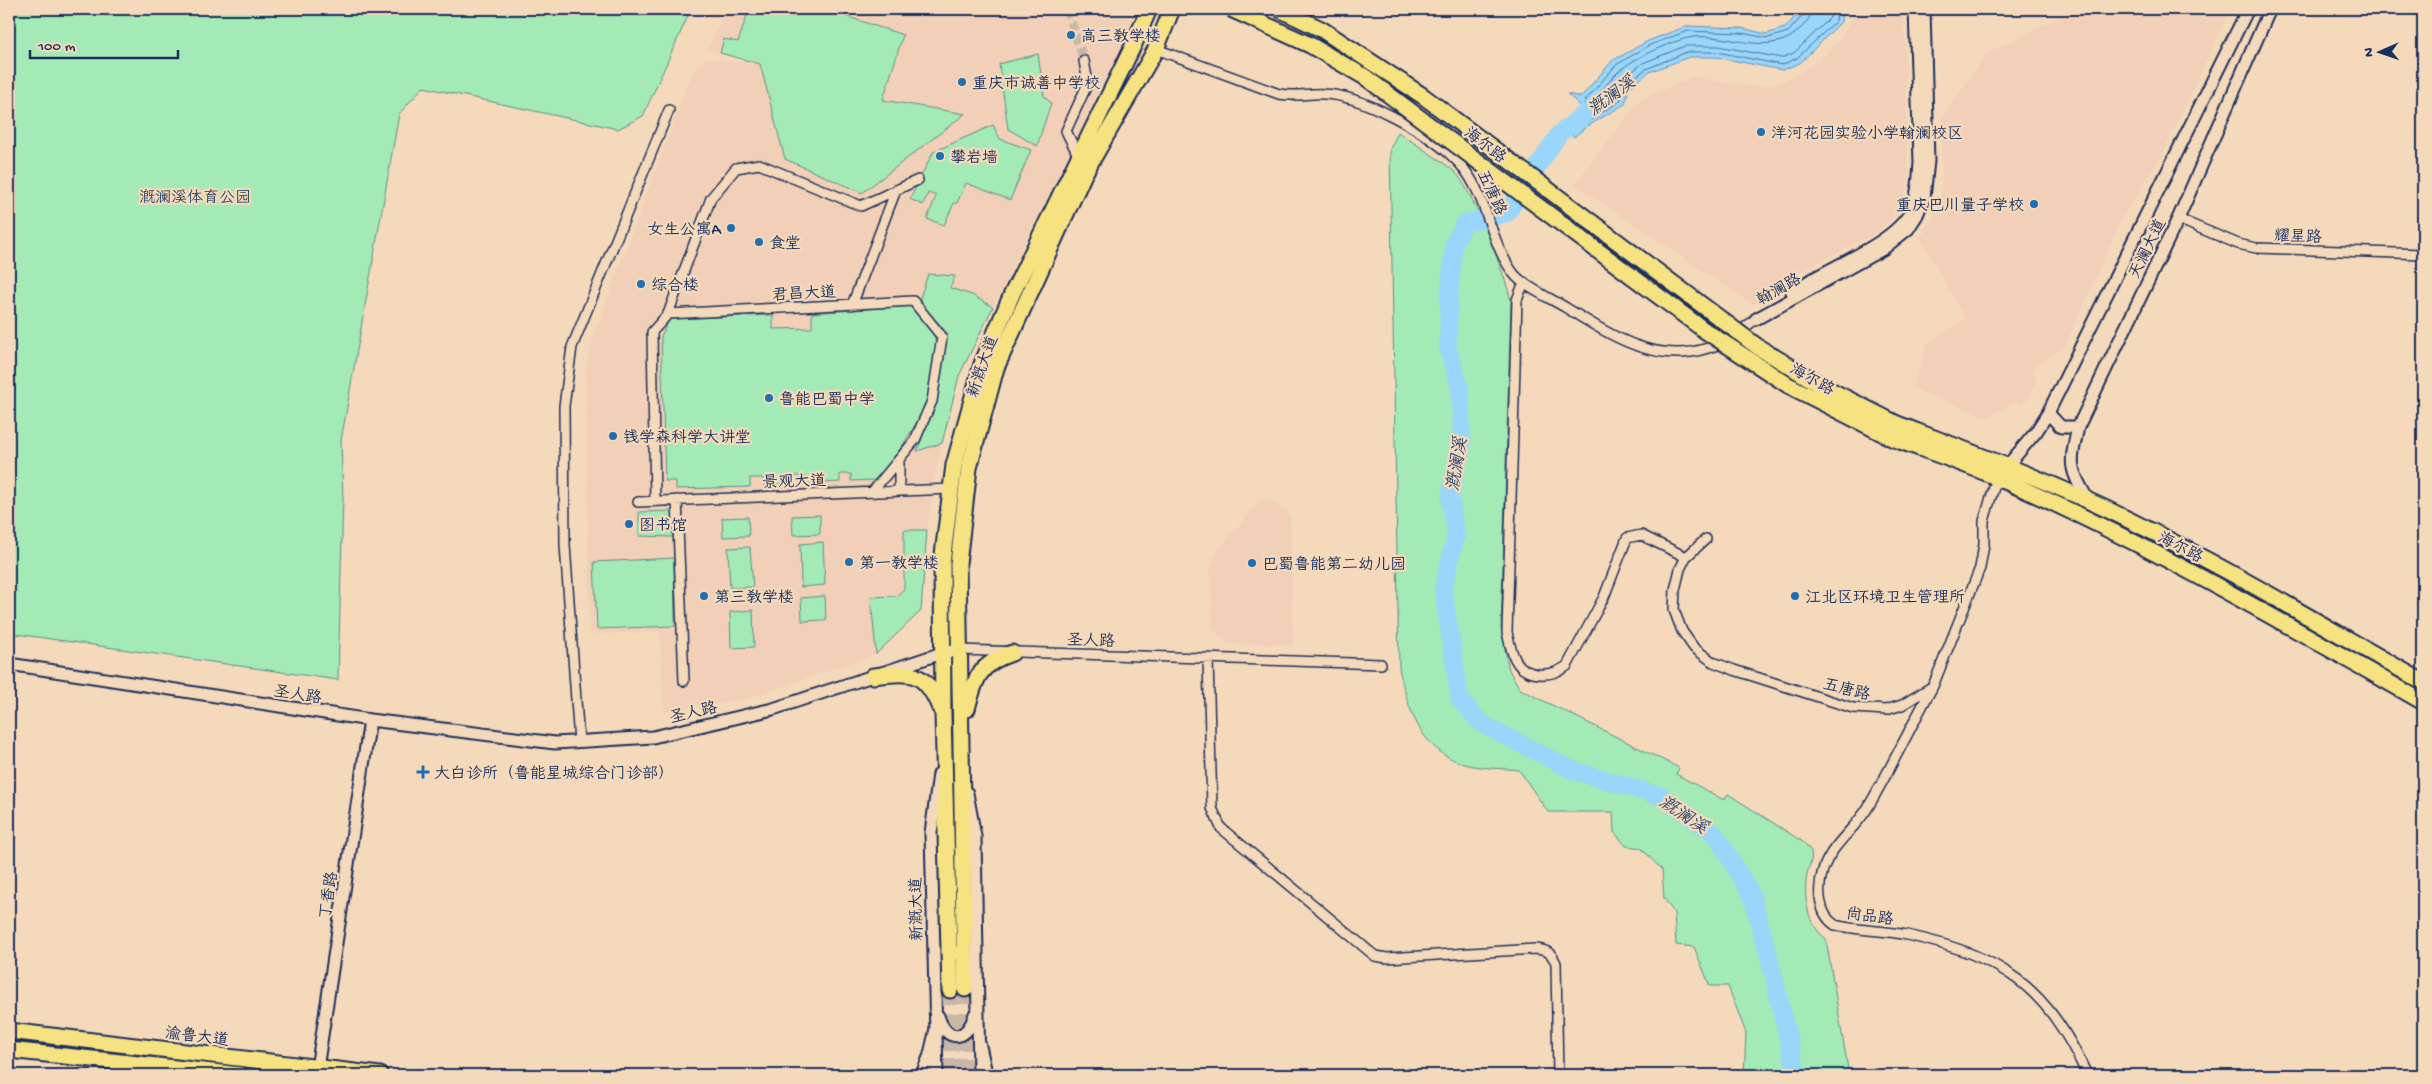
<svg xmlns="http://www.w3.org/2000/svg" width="2432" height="1084" viewBox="0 0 2432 1084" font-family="'Gochi Hand','LXGW WenKai TC',sans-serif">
  <rect width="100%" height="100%" fill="#f4d9bb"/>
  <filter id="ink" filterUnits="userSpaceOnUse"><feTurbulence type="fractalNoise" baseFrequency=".02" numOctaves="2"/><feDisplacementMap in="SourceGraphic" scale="10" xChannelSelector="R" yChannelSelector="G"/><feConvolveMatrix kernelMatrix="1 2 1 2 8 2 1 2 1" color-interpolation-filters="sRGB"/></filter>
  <g filter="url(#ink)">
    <path fill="#f2cfb7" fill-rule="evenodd" d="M727,9H1131L1135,19L959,376L936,469L924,551L921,611L876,654L746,699L664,712L660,632L590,634L585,372L593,338L692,73L706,59L757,64L708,49ZM882,100L964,114L785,159Z
      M1856,9H1904L1908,180L1903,205L1897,215L1877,232L1800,272L1752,304L1575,184L1637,104L1645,98L1693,77L1750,87L1767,86L1785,81L1803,71L1824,56L1840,40Z
      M2075,9H2230L2162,155L2123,216L2065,346L2035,365L2036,368L2032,371L2037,378L2029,398L2022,404L2015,402L1987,417L1913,388L1927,344L1966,319L1920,238L1934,217L1942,192V118L1987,53Z
      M1261,500H1269L1290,515L1293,645L1227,643L1212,628L1210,572L1216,553Z"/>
    <path fill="#a3eab6" stroke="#5f8c8a" d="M9,9H691L643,116L618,129L423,87L399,114L341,441L343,497L338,680L9,633Z
      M749,9H824L903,35L883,100L965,114L862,193L785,159L760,64L720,53L724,39L738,42Z
      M1038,54L1044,96L1051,103L1037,146L1008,129L999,64Z
      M993,125L1000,139L1031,150L1010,200L966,183L957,203H954L944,225L927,219L936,196L928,193L923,205L910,199L933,152Z
      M1398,132C1416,145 1437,157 1454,171C1471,186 1506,277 1511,301L1501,628L1509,670L1520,689L1679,768L1676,774L1724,800L1728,794L1803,842C1806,845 1809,848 1811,851C1813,860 1809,866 1807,874C1803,898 1807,924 1826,939L1849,1075H1744L1746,1033L1728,986H1710L1694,947L1676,945L1674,913L1664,898L1662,870L1641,848L1626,846L1614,832L1613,812H1548L1519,770C1502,768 1482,769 1465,764C1420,751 1408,709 1399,668L1390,149Z
      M928,274L955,276L950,288L972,295L993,307L959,376L942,443L917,451L936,401L948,334L919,301Z
      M912,306L935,337L936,353L930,400L903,445L877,480L851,481V474H840V482L805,484V476H794L793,484L764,485L763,478H750V487L676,489V481H665L661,336L670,319L773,315V329L812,328V313Z
      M673,511V537L639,536V512Z
      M820,515V534L793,535L792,516Z
      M748,517L749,536L723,537L722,518Z
      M904,530H927L921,611L876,654L871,597L896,596L904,589Z
      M823,542L825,585L801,587L800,544Z
      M750,547L753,587L730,588L728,548Z
      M674,558L675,626L597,629L594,562Z
      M825,596L826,620L802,621L801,598Z
      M753,610L754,647L731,648L730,612Z"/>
    <path fill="#99d6fa" stroke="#6793bc" d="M1802,9H1842L1841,22L1800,63L1782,70L1716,57H1689L1649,72L1629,88L1625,104L1586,127L1574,137L1562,124L1581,106L1567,94L1581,97L1612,61L1648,41L1687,26L1742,28L1766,34L1785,28Z"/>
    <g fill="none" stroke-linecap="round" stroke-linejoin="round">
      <path stroke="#4d729c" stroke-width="1" d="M1806,9L1804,14L1788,32L1768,38L1741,33L1688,31L1650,45L1616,65L1585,101L1584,110L1570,126L1576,129L1620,101L1625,85L1646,69L1687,52H1717L1782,65L1797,58L1836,21L1837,9
        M1812,9C1812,17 1806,22 1801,28C1771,61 1726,30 1688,38C1669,42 1634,58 1619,71C1609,80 1601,92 1592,103V107L1595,109L1615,97L1620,81L1643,63L1685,46H1718L1781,58L1794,53L1830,18L1831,9"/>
      <path stroke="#99d6fa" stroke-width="18" d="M1585,113L1559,134L1507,213L1465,223L1454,243L1449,298L1448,348L1460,389L1462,443L1450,497L1456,535L1443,589L1460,700L1482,724L1572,770L1663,797L1716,835L1751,894L1769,957L1797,1075"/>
      <path stroke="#c9b7a8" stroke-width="9" stroke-dasharray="9 4.5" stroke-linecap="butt" d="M1067,9L1084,61"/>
      <path stroke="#c9b7a8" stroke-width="15" stroke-dasharray="15 8" stroke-linecap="butt" d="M965,989L966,1075
        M950,990L952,1075"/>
      <g stroke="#1b2f5e" stroke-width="12">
        <path id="minor" d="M1156,49L1279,94C1297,97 1308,93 1324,94C1362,95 1427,132 1454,158C1488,189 1487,239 1514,274C1524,287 1554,300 1568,309C1612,336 1656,365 1708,348C1714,346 1721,345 1726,341C1737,335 1746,326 1756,319
          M1079,157L1066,131L1088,83L1084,61
          M2178,219L2238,244L2256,248L2423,254
          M1524,282L1517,300L1507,632C1509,641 1511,651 1515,659C1525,679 1552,677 1567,666L1604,597L1627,538L1641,535L1686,557
          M852,305L896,190
          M668,314L711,198L736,168L759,164L861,206L918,180
          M899,460V491
          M677,500L684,681
          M655,501L652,332L668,314L913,301L942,337L932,401L915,440L872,492
          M638,502L951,489
          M1706,539L1686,557L1680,569L1675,590L1674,610L1682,631L1694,648L1713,662L1734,670L1853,708L1886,710L1902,705L1933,686L1980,568L1984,544V521L1997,477
          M960,650L1381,664
          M1208,660L1212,808L1221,828L1375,956L1387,958L1535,949C1547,950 1551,952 1556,963L1558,1075
          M1932,688C1910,728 1890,770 1867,809C1853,831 1831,845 1823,870C1817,888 1818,914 1835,925C1859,931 1883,930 1907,935C2002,956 2047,986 2087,1075
          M579,742L565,545L564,406L572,347L669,110"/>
      </g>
      <g stroke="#1b2f5e" stroke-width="15">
        <path id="tertiary" d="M1792,292C1823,269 1894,245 1911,211C1918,196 1919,178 1920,162L1915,9
          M1756,319L1883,249L1908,229L1917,215L1924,198L1928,161L1924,9
          M2048,413L2061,427H2078
          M2002,472L2036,432L2048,413L2248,9
          M2088,500C2068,466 2070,465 2078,427L2178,219L2270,9
          M9,664L370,720L555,743L653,737L773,709L942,653L960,650
          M967,793L975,836L979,1075
          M938,1016C947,1045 968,1040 975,1014
          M316,1075L370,720
          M937,1075L931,833L939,774"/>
      </g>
      <g stroke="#1b2f5e" stroke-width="16">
        <path id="secondary" d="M979,1044L986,1075
          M922,1075L930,1056L936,1031"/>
      </g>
      <g stroke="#1b2f5e" stroke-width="19">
        <path id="primary" d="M1897,424C1976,454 2055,483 2131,521C2231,570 2327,628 2423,682
          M1892,438C1927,451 1964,463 1998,478C2146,542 2284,623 2423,702
          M873,676C910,672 924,669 940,708
          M967,709C975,678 979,664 1012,653
          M965,989L958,564L969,468L996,368L1084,174L1156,49L1172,9
          M950,990L943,714L942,563L954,465L982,364L1012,294L1134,44L1149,9"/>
      </g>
      <g stroke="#1b2f5e" stroke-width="19">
        <path id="trunk" d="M9,1031L380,1075
          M9,1050L240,1075"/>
      </g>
      <use href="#minor" stroke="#f4d9bb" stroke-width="9"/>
      <use href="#tertiary" stroke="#f4d9bb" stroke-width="11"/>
      <use href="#secondary" stroke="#f4d9bb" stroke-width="12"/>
      <use href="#primary" stroke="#f7e281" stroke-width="15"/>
      <use href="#trunk" stroke="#f7e281" stroke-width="15"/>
      <g stroke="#1b2f5e" stroke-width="19" stroke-linecap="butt">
        <path id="primary-bridge" d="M1231,9L1310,45L1365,77L1704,330L1788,385L1892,438
          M1279,9L1321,29L1423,96L1758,347L1824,387L1897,424"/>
      </g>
      <use href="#primary-bridge" stroke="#f7e281" stroke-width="15"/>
    </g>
  </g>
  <g fill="#1f6fb2" stroke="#f4d9bb" stroke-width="2">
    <circle cx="1071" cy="35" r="5"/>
    <circle cx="962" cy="82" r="5"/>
    <circle cx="1761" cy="132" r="5"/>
    <circle cx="940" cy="156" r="5"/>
    <circle cx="2034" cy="204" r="5"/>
    <circle cx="731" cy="228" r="5"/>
    <circle cx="759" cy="242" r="5"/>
    <circle cx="641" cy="284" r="5"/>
    <circle cx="769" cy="398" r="5"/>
    <circle cx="613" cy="436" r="5"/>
    <circle cx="629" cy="524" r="5"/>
    <circle cx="849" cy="562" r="5"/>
    <circle cx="1252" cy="563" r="5"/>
    <circle cx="704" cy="596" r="5"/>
    <circle cx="1795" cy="596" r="5"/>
    <path d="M420.5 764.5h5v5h5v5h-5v5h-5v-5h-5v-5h5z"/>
  </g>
  <g text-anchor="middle" stroke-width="4.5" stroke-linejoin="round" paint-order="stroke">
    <g font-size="16" fill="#1b2f5e" stroke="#f4d9bb" text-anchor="start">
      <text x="1081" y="41">高三教学楼</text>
      <text x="972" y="88">重庆市诚善中学校</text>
      <text x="1771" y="138">洋河花园实验小学翰澜校区</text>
      <text x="950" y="162">攀岩墙</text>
      <text x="2024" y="210" text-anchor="end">重庆巴川量子学校</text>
      <text x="721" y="234" text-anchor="end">女生公寓A</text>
      <text x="769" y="248">食堂</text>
      <text x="651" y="290">综合楼</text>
      <text x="779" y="404">鲁能巴蜀中学</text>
      <text x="623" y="442">钱学森科学大讲堂</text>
      <text x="639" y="530">图书馆</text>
      <text x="859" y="568">第一教学楼</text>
      <text x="1262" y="569">巴蜀鲁能第二幼儿园</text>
      <text x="714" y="602">第三教学楼</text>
      <text x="1805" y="602">江北区环境卫生管理所</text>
      <text x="434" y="778">大白诊所（鲁能星城综合门诊部）</text>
    </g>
    <g font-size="16" fill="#1b2f5e" stroke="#f4d9bb">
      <text transform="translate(1486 144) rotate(37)" y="6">海尔路</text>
      <text transform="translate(1493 192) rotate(65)" y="6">五唐路</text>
      <text transform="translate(2298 235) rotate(2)" y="6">耀星路</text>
      <text transform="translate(2146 248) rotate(-64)" y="6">天澜大道</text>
      <text transform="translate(1778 288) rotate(-29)" y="6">翰澜路</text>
      <text transform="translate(804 292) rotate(-3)" y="6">君昌大道</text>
      <text transform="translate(981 366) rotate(-71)" y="6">新溉大道</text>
      <text transform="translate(1813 378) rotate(29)" y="6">海尔路</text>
      <text transform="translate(794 480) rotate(-2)" y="6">景观大道</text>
      <text transform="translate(2181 546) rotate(27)" y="6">海尔路</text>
      <text transform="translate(1091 639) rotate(2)" y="6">圣人路</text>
      <text transform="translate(1847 688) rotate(14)" y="6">五唐路</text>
      <text transform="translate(298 693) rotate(9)" y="6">圣人路</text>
      <text transform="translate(693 711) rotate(-13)" y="6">圣人路</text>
      <text transform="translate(327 895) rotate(-81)" y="6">丁香路</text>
      <text transform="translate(915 909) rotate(-91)" y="6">新溉大道</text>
      <text transform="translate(1870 915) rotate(8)" y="6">尚品路</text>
      <text transform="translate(197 1035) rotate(7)" y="6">渝鲁大道</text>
    </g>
    <g font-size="16" fill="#2f4b6b" stroke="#f4d9bb">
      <text x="195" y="202">溉澜溪体育公园</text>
    </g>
    <g font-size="18" font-style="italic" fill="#2e4875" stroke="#f4d9bb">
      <text transform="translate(1611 95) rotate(-37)" y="6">溉澜溪</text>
      <text transform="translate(1456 464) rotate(-81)" y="6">溉澜溪</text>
      <text transform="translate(1684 814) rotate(33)" y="6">溉澜溪</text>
    </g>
  </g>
  <rect width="2432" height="1084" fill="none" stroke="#f4d9bb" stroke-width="30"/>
  <rect x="15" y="15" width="2402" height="1054" fill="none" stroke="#1b2f5e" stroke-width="2" filter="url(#ink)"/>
  <g transform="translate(2380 52) rotate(268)" stroke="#f4d9bb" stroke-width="4" paint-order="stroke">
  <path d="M0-4L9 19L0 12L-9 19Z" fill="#1b2f5e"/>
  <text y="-8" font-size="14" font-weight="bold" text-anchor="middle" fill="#1b2f5e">N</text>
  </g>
  <path d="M30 50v8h148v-8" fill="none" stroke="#1b2f5e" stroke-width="2.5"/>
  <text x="38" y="50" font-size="15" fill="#1b2f5e" stroke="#f4d9bb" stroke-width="4" paint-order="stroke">100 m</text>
</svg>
